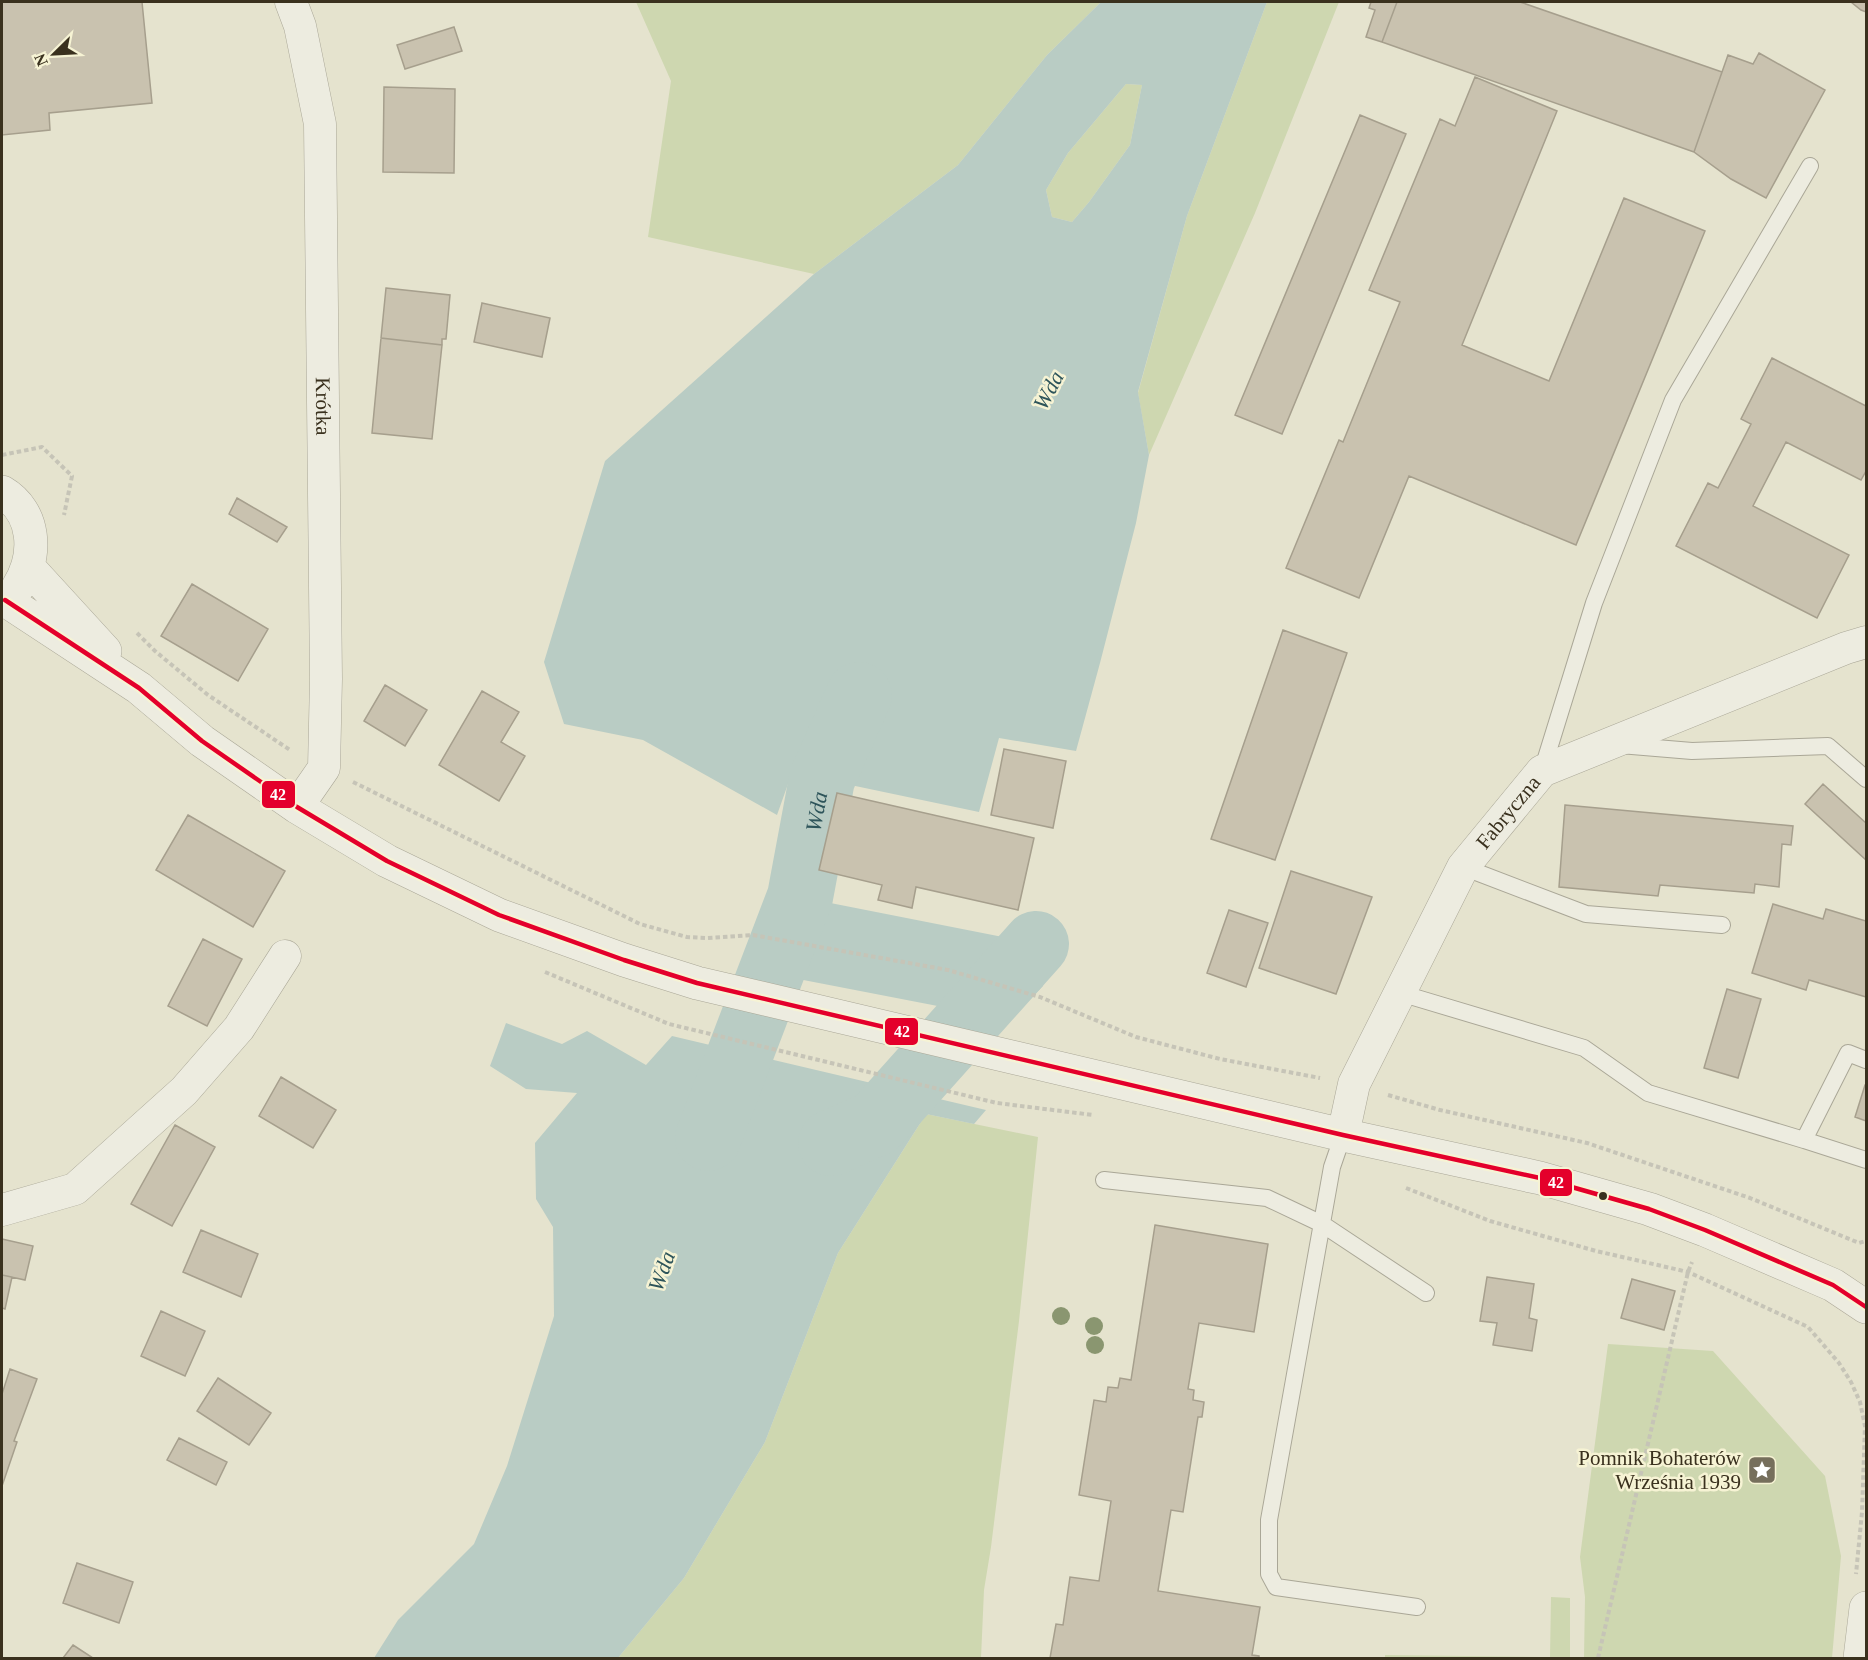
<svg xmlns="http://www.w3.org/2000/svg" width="1868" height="1660" viewBox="0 0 1868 1660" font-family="Georgia,serif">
  <rect width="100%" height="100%" fill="#e5e3ce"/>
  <path fill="#ced7b0" d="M636,2H1101L1047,55L958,165L814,274L648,237L671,81Z
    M1267,2H1339L1255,213L1149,455L1138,393L1187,216Z
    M1126,84L1142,85L1130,145L1089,202L1072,222L1052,217L1046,190L1068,153Z
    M926,1114L1038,1137L1019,1321L991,1547L984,1590L981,1658H618L684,1578L765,1442L838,1253Z
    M1608,1344L1713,1351L1825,1476L1841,1556L1832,1658H1584L1585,1597L1580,1557Z
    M1551,1597L1570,1598V1658H1550Z
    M1385,1655L1542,1657V1658H1385Z"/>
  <path fill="#b9ccc4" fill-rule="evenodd" d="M1101,2H1267L1187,216L1138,392L1149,455L1136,523L1100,663L1076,751L999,738L979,812L822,779L793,770L777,815L643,740L564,724L544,662L605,461L814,274L958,165L1047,55ZM1126,84L1142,85L1130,145L1089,202L1072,222L1052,217L1046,190L1068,153Z
    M775,890L800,897L1048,946L1043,986L1010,1020L752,970Z
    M506,1023L562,1044L587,1031L646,1065L672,1036L986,1110L974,1124L926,1114L838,1253L765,1442L684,1578L618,1658H374L398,1620L474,1544L507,1466L554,1316L553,1227L536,1199L535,1143L577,1093L526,1089L490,1066Z"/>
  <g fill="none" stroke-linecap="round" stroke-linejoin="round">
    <g stroke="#b9ccc4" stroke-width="66">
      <path id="s1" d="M708,1138L800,897L822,779L859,695"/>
      <path d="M831,1143L876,1123L1036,944"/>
    </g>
  </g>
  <path fill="#c9c2af" stroke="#a69f8d" stroke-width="1.5" d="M2,2H142L152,103L49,113L50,130L2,135Z
    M1371,2H1397L1382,42L1366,37L1375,10L1369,8Z
    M1397,2H1520L1722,72L1694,152L1382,42Z
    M1851,2H1866V12L1861,10Z
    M454,27L462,51L405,69L397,45Z
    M1759,53L1825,90L1766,198L1731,179L1694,152L1728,55L1753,64Z
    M1475,77L1557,111L1462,345L1549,381L1624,198L1705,231L1576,545L1409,476L1359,598L1286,568L1339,440L1343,442L1400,302L1369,290L1440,119L1455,126Z
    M384,87L455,89L454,173L383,172Z
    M1360,115L1406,134L1282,434L1235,415Z
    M386,288L450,295L446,339H442V345L381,338Z
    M482,303L550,318L542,357L474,342Z
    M381,338L442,345L432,439L372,433Z
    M1772,358L1866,406V471L1861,480L1786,442L1753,506L1849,555L1817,618L1676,546L1708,483L1718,488L1751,424L1741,419Z
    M237,498L287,527L277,542L229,514Z
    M192,584L268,629L238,681L161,636Z
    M1283,630L1347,653L1275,860L1211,839Z
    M385,685L427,710L405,746L364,721Z
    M482,691L519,712L501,742L525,756L499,801L439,765Z
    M1004,749L1066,761L1053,828L991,815Z
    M1823,784L1866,823V860L1805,804Z
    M837,793L1034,838L1018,910L916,887L912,908L878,900L882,885L819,870Z
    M1565,805L1793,826L1791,845L1782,844L1779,887L1755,884L1754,893L1660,885L1658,896L1559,887Z
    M188,815L285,871L253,927L156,870Z
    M1291,871L1372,897L1336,994L1259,968Z
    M1773,904L1823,919L1826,909L1866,921V997L1809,980L1806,990L1752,973Z
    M1229,910L1268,923L1246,987L1207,973Z
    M203,939L242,959L207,1026L168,1006Z
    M1727,989L1761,999L1738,1078L1704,1068Z
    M281,1077L336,1110L313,1148L259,1116Z
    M1865,1085H1866V1121L1855,1117Z
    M175,1125L215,1147L172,1226L131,1204Z
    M1155,1225L1268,1244L1254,1332L1199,1323L1188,1389L1194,1390L1193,1400L1204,1402L1202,1417H1198L1183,1512L1171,1510L1158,1591L1260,1607L1252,1655L1259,1656V1658H1050L1056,1624L1063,1625L1070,1577L1099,1581L1111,1501L1079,1495L1094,1400L1106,1402L1108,1387L1118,1388L1120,1378L1131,1380Z
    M201,1230L258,1254L241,1297L183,1272Z
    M2,1239L33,1246L25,1280L2,1275Z
    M2,1275L12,1277L5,1309L2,1308Z
    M1487,1277L1534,1284L1529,1318L1537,1320L1532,1351L1493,1345L1497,1323L1480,1321Z
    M1632,1279L1675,1291L1664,1330L1621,1318Z
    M161,1311L205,1331L185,1376L141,1356Z
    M10,1369L37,1379L14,1441L17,1442L2,1486V1394Z
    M218,1378L271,1413L249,1445L197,1411Z
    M179,1438L227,1462L216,1485L167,1460Z
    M77,1563L133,1582L119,1623L63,1603Z
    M73,1645L93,1658H63Z"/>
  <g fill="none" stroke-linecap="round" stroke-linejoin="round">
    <g stroke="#aaa797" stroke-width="18">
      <path id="service" d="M1620,745L1692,751L1828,746L1866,779
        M1542,771L1594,603L1673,400L1810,166
        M1463,867L1586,914L1722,925
        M1400,993L1584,1048L1648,1093L1804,1140
        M1866,1060L1848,1053L1804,1140L1866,1160
        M1343,1135L1332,1167L1269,1520V1574L1276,1587L1417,1607
        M1104,1180L1267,1198L1322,1224L1426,1293"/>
    </g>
    <g stroke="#aaa797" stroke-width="33">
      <g id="minor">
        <path id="s2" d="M291,2L300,26L320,124L326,679L324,768L297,807"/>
        <path id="s3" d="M1343,1135L1354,1084L1463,867L1542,771L1846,648L1866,642"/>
        <path d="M2,1210L75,1189L184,1091L239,1028L285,956"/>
      </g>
    </g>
    <g stroke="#aaa797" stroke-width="34">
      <path id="tertiary" d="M2,492C36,512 38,555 18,587
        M29,568L105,651
        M5,600L139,688L202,741L297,807L387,861L499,915L624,960L697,983L1343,1135L1540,1178L1649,1209L1705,1230L1833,1285L1866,1307
        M1860,1658L1866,1608"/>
    </g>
    <path stroke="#c6c4b7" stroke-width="4" stroke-dasharray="4.5 3" stroke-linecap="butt" d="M2,455L42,447L72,476L64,515
      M137,633L155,651L208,695L290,750
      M353,782L640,924L687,937L707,938L753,935L948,970L1040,997L1136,1037L1220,1059L1320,1078
      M545,972L669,1024L997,1103L1093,1115
      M1388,1095L1440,1110L1587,1143L1750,1198L1859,1243L1866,1241
      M1406,1188L1490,1221L1596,1251L1688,1272L1808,1327L1839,1363L1851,1382L1860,1402L1865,1426L1862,1512L1856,1574
      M1598,1658L1688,1272L1692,1262"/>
    <use href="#service" stroke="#edece0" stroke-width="16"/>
    <use href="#minor" stroke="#edece0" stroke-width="32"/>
    <use href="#tertiary" stroke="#edece0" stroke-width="33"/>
    <g stroke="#f6f3d4" stroke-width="9">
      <path id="bus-1" d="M5,600L139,688L202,741L297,807L387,861L499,915L624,960L697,983L1343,1135L1540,1178L1649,1209L1705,1230L1833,1285L1866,1307"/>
    </g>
    <use href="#bus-1" stroke="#e4002b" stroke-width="4.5"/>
  </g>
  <g fill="#8a9670">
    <circle cx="1061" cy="1316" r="9"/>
    <circle cx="1094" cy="1326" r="9"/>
    <circle cx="1095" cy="1345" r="9"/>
  </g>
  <defs>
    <g id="sight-square" transform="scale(1.5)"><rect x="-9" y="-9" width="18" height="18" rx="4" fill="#766f5c" stroke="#f6f3d4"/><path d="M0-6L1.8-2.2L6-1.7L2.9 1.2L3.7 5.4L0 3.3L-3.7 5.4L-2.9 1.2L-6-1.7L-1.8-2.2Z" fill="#fff"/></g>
  </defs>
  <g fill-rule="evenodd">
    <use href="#sight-square" x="1762" y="1470"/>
  </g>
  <circle fill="#3a311e" stroke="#f6f3d4" stroke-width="2" cx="1603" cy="1196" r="5"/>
  <g text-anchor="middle" stroke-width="5" stroke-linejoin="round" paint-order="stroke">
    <g font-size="21" fill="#3a311e" stroke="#f6f3d4">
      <text dy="7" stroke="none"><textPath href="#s2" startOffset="408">Krótka</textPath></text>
      <text dy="7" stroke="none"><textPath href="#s3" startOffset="366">Fabryczna</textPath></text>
    </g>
    <g font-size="21" fill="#3a311e" stroke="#f6f3d4" text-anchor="end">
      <text x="1741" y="1465">Pomnik Bohaterów<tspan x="1741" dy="24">Września 1939</tspan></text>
    </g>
    <g font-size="22" font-style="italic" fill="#2d545a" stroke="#f6f3d4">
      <text transform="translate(1048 390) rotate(-62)" y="8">Wda</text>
      <text dy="8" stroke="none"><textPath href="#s1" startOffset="345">Wda</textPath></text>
      <text transform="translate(661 1271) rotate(-70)" y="8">Wda</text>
    </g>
  </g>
  <g stroke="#f6f3d4" stroke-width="2">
    <rect x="261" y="780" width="35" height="29" rx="6" fill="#e4002b"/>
    <rect x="884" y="1017" width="35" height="29" rx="6" fill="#e4002b"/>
    <rect x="1539" y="1168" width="34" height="29" rx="6" fill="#e4002b"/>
  </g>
  <g font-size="16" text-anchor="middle" font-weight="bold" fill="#fff">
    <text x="278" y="800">42</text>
    <text x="902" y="1037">42</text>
    <text x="1556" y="1188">42</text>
  </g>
  <rect width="1868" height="1660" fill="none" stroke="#3a311e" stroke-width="6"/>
  <g transform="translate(54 54) rotate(246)" stroke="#f6f3d4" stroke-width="4.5" paint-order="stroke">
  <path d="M0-4.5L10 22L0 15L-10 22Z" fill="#3a311e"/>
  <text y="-9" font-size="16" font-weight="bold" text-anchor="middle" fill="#3a311e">N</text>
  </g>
</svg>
